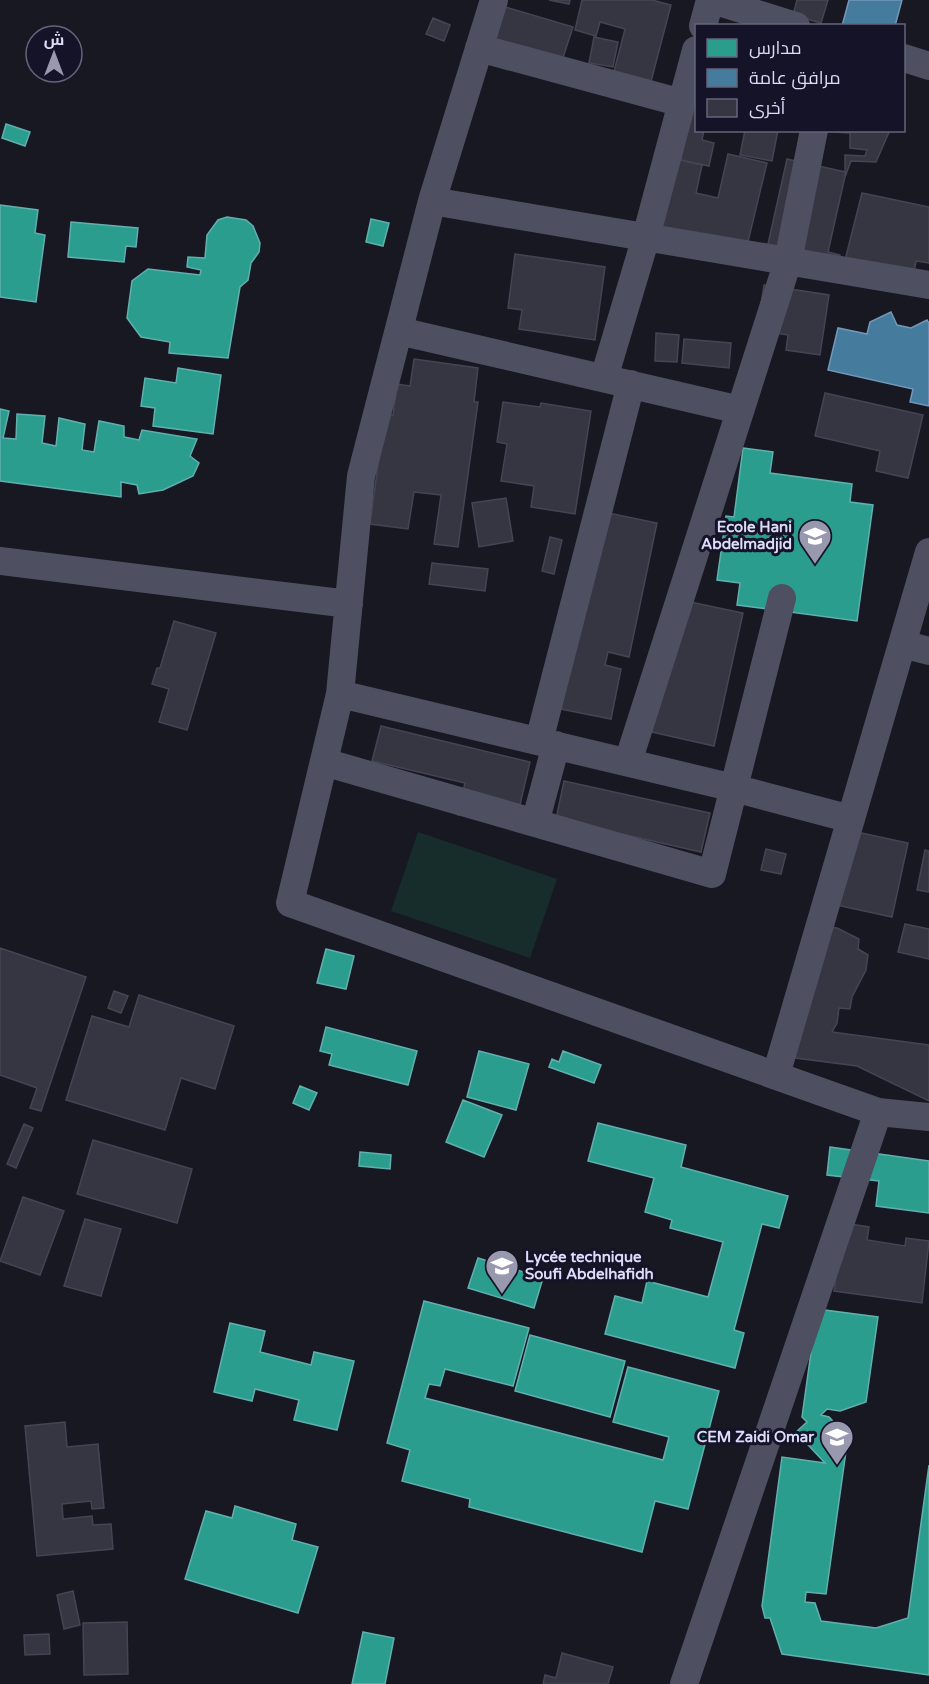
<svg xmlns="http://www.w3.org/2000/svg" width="929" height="1684" viewBox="0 0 929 1684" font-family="'Varela Round',Cairo,sans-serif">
  <rect width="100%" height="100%" fill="#181822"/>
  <path fill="#172d2c" d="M418,832L557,879L530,958L391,911Z"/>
  <path fill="#2a9d8f" stroke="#60b0af" stroke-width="1.5" d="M6,124L30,132L25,146L2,138Z
    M0,205L38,210L35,233L45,235L36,302L0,297Z
    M227,217L246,220L253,226L260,243L259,252L251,263L248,280L240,287L228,358L169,353L170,342L141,337L127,318L132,281L148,269L200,275L201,270L187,267L188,257L205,258L207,235L218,220Z
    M371,219L389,223L383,246L366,242Z
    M71,222L138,228L136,247L126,246L124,262L68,257Z
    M178,368L221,375L213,434L153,426L155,408L141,406L145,378L176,383Z
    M0,409L9,411L3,438L16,439L17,414L45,416L42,443L56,446L59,418L85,424L82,450L94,452L99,421L124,426V437L139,440L142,430L197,439L190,456L199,463L193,476L163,490L139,494L137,485L121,482V497L0,481Z
    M743,448L773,452L770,473L852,484L850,502L873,505L857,621L737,605L740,583L717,580L726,516L734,517Z
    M326,949L354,956L346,989L317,983Z
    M326,1027L417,1051L408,1085L329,1065L332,1054L320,1051Z
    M479,1051L529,1064L516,1110L467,1097Z
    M563,1051L601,1065L594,1083L549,1067L552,1059L559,1062Z
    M300,1086L317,1093L309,1110L293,1103Z
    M463,1100L502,1115L484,1157L446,1142Z
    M598,1123L686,1145L681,1167L788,1196L779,1228L762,1224L734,1330L744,1333L735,1368L605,1334L615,1296L642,1303L647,1281L708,1297L723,1242L670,1228L672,1220L645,1212L654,1178L588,1161Z
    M830,1147L929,1161V1213L876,1206L879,1181L827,1175Z
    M360,1152L391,1155L390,1169L359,1166Z
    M478,1258L543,1278L534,1308L468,1288Z
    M424,1301L529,1328L513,1386L445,1369L440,1386L429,1384L425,1398L663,1460L669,1437L613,1422L628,1367L719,1391L688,1509L655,1501L642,1552L469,1507L470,1499L402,1481L410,1450L387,1443Z
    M817,1309L878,1317L866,1402L840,1411L827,1409L821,1415L829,1417L848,1437L826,1594L806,1592L805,1602L815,1603L821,1621L876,1628L908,1618L929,1465V1675L782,1654L770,1618H765L762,1606L782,1457L825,1463L796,1432L807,1422L802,1417Z
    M230,1323L265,1331L260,1352L311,1365L314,1352L354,1361L337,1430L294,1420L299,1400L255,1389L252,1401L214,1392Z
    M530,1335L625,1361L610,1417L515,1391Z
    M235,1506L296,1524L292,1540L318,1547L298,1613L185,1579L206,1511L232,1518Z
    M363,1632L394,1638L385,1684H352Z"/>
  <path fill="#457b9d" stroke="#7398b9" stroke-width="1.5" d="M849,0H902L895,26H842Z
    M891,312L897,325L911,328L927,320L929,323V406L910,402L913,389L828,370L838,328L867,334L870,322Z"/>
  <path fill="#363643" stroke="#454454" stroke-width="1.5" d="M549,0H570L569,4Z
    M582,0H652L671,5L648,93L611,83L625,29L600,22L596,36L575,30Z
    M797,0H828L821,23L793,15Z
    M502,6L573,27L560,67L490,46Z
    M433,18L450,25L444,41L426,34Z
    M594,37L618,42L613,67L589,63Z
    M696,43V130H704L702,140L714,143L709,166L681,160Z
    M745,130H778L772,161L740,155Z
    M801,130H890L876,162L851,161L845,177V155L865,156L867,150L850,148V133Z
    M728,154L767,163L746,250L659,230L658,155L702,165L696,193L718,198Z
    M787,159L846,172L828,252L840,255L837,269L766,253Z
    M862,193L929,207V263L916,261L913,278L844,264Z
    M515,254L605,267L595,340L519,329L522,310L508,308Z
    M764,285L829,295L820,355L786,350L788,335L757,330Z
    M656,333L679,335L677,362L655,361Z
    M684,339L731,343L729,368L682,363Z
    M414,359L478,368L474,402H478L458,547L434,544L441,495L414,492L408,529L370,524L385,413L393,415L397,384L410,386Z
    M825,393L923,415L908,478L876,471L880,451L815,436Z
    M503,402L540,407L541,403L591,411L575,514L531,507L534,486L501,481L507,444L497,442Z
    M506,498L513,541L479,547L472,503Z
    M589,509L657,523L629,657L608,652L605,665L621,669L611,719L560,709Z
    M550,537L562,540L554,574L542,571Z
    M432,563L488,569L485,591L429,584Z
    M681,600L743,613L714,746L647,731Z
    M174,621L216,633L187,730L159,722L169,689L152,684L157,668H160Z
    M381,726L530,762L519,809L458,815L465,783L372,761Z
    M564,781L710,813L701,852L556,819Z
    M843,829L908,843L892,917L827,903Z
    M766,849L786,854L781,874L761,870Z
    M925,850L929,851V892L917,890Z
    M813,924L837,928L859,939L858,949L868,955L866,970L852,997L850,1009L839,1008L837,1023L832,1032L929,1045V1101L857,1066L788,1057Z
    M905,924L929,929V959L898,952Z
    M0,948L86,977L41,1111L30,1108L37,1088L0,1075Z
    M114,991L128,996L121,1013L108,1008Z
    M139,995L234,1026L215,1089L181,1078L165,1130L66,1100L92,1016L129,1027Z
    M24,1124L33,1128L16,1168L7,1164Z
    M93,1140L192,1169L177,1223L77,1194Z
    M23,1197L64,1211L40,1275L0,1261Z
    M85,1219L121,1229L101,1296L64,1286Z
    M843,1223L869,1227L867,1240L905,1246L906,1238L929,1241L922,1303L834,1291Z
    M65,1422L67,1447L98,1444L104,1508L92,1509L91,1501L62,1504L63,1519L92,1516L93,1525L111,1524L113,1549L37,1556L25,1426Z
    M73,1591L80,1625L64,1629L57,1595Z
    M127,1622L128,1674L84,1675L83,1623Z
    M49,1634L50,1654L25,1655L24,1635Z
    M562,1653L613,1667L608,1684H543L545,1675L556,1678Z"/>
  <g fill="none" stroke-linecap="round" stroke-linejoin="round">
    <path stroke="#4e4f61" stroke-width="28" d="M494,0L432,201L361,476L340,694L290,903L878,1112L929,1117
      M712,0L796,26
      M703,26L710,0
      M479,48L682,103
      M904,58L929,66
      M432,201L929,285
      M399,331L740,410
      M604,378L646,237L696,50
      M0,561L349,604
      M902,644L929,651
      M340,694L734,788L851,819
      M539,741L631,384
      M324,762L712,874L782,598
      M628,762L788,261L814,130
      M535,823L556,745
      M776,1075L929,552
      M684,1684L878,1112"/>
  </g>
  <defs>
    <g id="school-pin" transform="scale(1.725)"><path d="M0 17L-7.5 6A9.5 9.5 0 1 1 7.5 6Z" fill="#9898af" stroke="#141327"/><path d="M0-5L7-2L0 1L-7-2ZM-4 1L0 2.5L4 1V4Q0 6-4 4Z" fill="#fff"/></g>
  </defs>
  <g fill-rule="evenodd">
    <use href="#school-pin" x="815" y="536"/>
    <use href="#school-pin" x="502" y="1266"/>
    <use href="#school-pin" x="837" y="1437"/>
  </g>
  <g text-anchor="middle" stroke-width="6" stroke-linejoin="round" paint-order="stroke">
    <g font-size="15" font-weight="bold" fill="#ddddfb" stroke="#141327" text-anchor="end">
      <text x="792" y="532">Ecole Hani<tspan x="792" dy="17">Abdelmadjid</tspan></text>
      <text x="525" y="1262" text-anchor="start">Lycée technique<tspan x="525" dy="17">Soufi Abdelhafidh</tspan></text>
      <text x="814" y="1442">CEM Zaidi Omar</text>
    </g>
  </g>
  <rect x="695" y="24" width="210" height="108" fill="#141327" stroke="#64647c" stroke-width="1.5"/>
  <rect x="707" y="39" width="30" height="18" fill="#2a9d8f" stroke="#64647c" stroke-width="1.5"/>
  <text x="749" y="54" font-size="18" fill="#ddddfb">مدارس</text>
  <rect x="707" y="69" width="30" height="18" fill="#457b9d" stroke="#64647c" stroke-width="1.5"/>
  <text x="749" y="84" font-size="18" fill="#ddddfb">مرافق عامة</text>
  <rect x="707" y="99" width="30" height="18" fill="#363643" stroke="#64647c" stroke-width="1.5"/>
  <text x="749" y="114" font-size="18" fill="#ddddfb">أخرى</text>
  <g transform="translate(54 54)"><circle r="28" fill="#141327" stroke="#64647c" stroke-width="1.5"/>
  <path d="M0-4.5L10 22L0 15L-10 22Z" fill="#9898af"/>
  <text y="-9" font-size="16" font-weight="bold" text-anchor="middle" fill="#ddddfb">ش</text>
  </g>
</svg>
